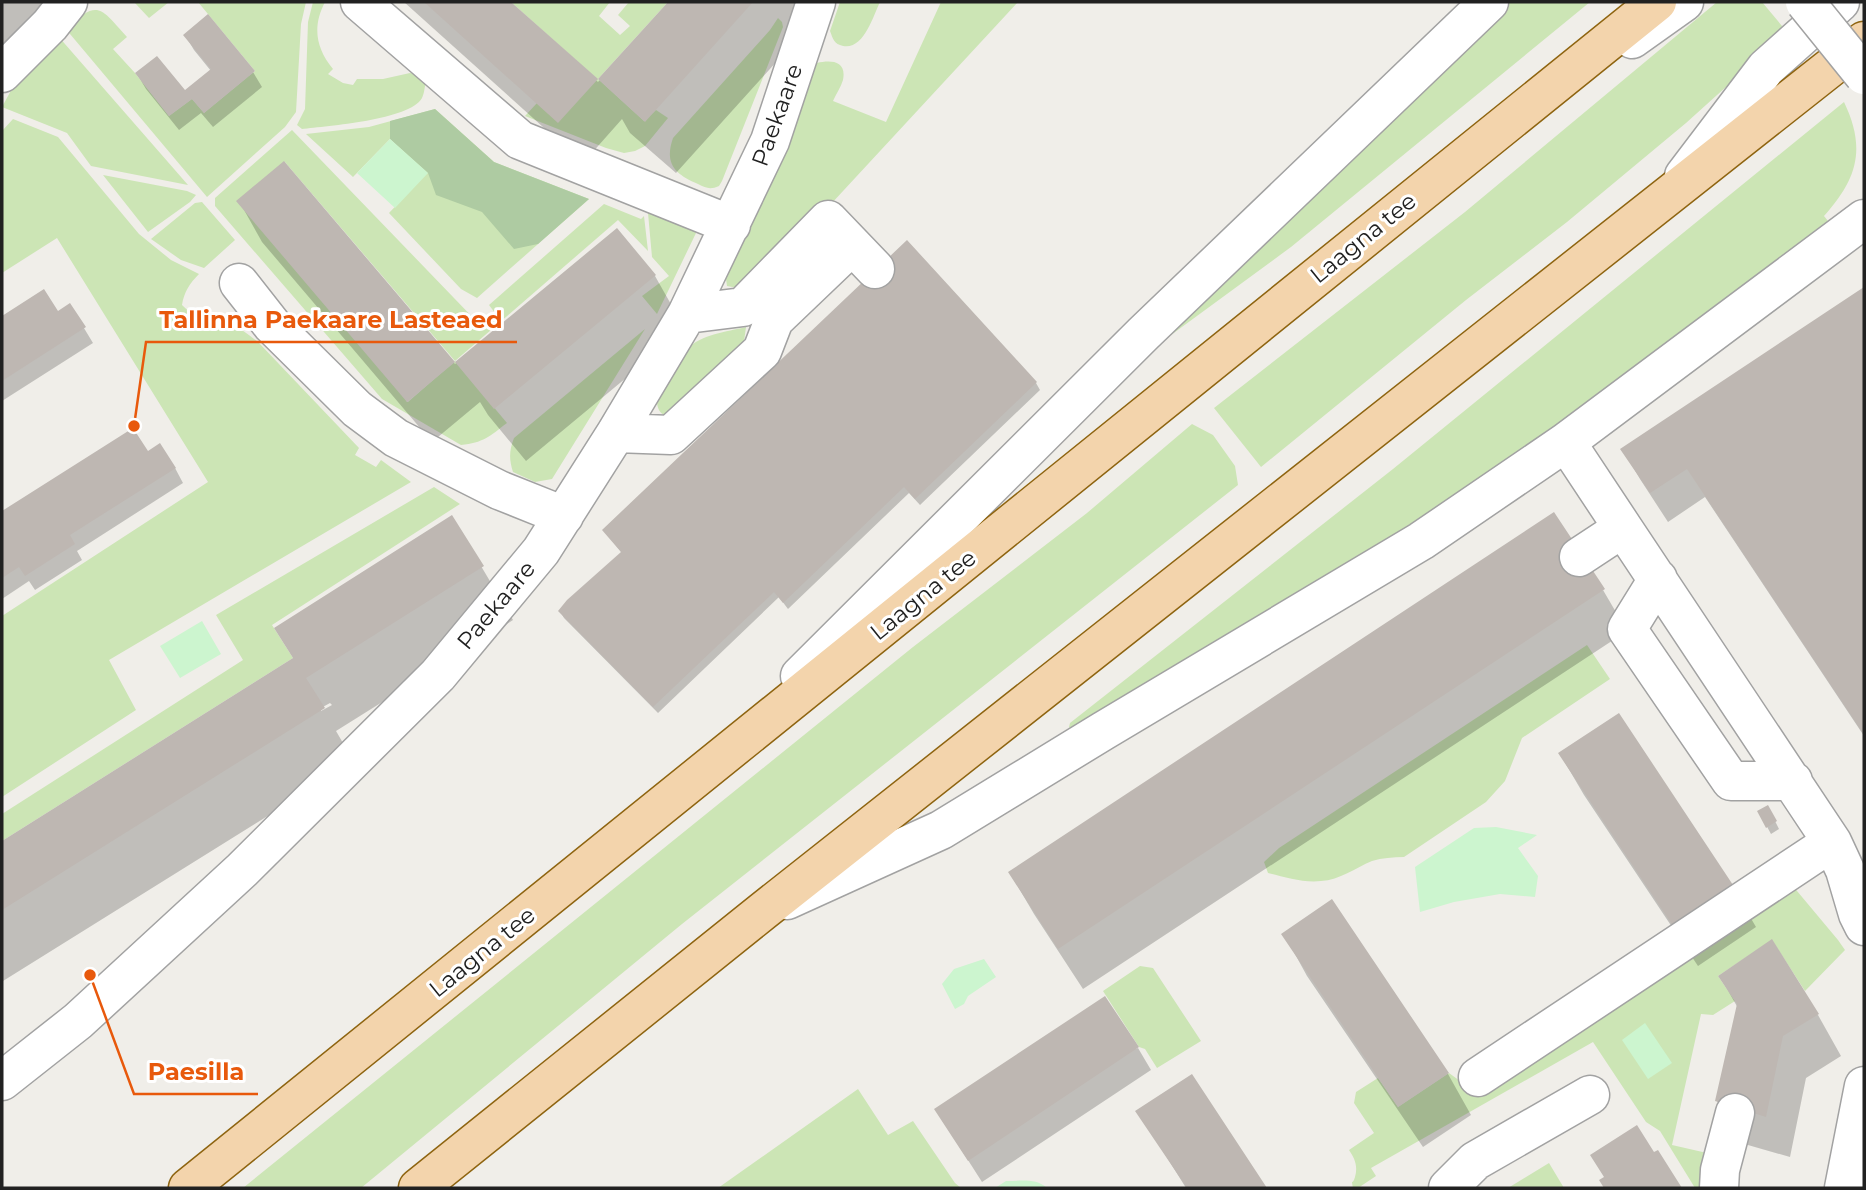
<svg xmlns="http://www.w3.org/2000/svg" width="1866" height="1190" viewBox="0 0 1866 1190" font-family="Montserrat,sans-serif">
  <rect width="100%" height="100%" fill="#f0eee9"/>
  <path fill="#cce5b5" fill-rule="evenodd" d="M134,2H169L149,18Z
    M198,2H306L301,24L296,112L285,127L207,197L65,28C99,0 99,6 127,37L113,49L135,73L169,116L192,99L204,113L255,71Z
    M313,2H325C312,27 316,48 333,69L328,74L343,83L353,85L357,79H383L410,73L427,76C425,82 425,92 422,98C410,120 327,126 302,129L297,125L305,109L308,22Z
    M511,2H610L599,16L620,35L630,26L618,15L629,2H668L598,79L644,121L656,110L668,118L645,146L635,151L624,153L606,148L525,116L537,103L597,79Z
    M840,2H880C873,16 864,50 843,46C834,44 833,39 830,31Z
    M941,2H1018L831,204L738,288L727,286L726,279L817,63C830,60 847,60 843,80C841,87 836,94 833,101L886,122Z
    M1508,2H1590L1291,247L1171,335L1161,334Z
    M1717,2H1762L1787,32L1686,123L1567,222L1466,300L1261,467L1214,408L1465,212Z
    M778,18L782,22L783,27L722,181L719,186C710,190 706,188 698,184C675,174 664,164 673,138L770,30Z
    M58,36L188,185L91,166L67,133L2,107L14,85Z
    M1844,102C1866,148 1858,178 1824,216L1828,221L1554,427L1442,506L1073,731L1069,727L1070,723L1393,469Z
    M435,109L494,162L589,199L477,298L461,289L389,213L427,173L390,139L353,177L306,134L369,127Z
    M13,119L58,137L139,234L171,260L199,274C190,283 184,292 182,305C196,320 212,318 230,324C241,329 250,335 259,343L359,448L355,455L376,467L381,460L411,482L109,660L136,710L2,797V616L208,482L57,238L2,273V131Z
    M292,130L481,326L495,313L489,305L604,204L641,219L644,216L648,251L618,220L455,361L507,423C490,436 483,443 461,445L382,399L215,206V198ZM284,161L455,361L408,402H407Z
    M103,175L187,191L196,195L190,202L148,232Z
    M202,202L235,240L204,268L181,260L151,239L195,203Z
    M657,205L688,221L696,233L657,314L642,296L669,276L652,257L648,213Z
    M746,327L743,349L667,417C659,413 657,408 657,400L687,349C702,334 726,332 746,327Z
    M645,329L552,479L535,482L513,472C509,459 509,451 514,438Z
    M1192,424L1213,435L1235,466L1238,485L682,924L361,1188H243L913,647L1087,513Z
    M434,487L460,504L272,625L293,658L2,841V814L243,660L216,615Z
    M1587,645L1610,679L1522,738L1505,781L1486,802L1404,857C1393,857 1382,858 1372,861C1355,868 1340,880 1321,881C1303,883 1285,877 1268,873L1264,862L1279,848Z
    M1792,885L1838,940L1845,950L1805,991L1772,940L1718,976L1735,1001L1713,1015L1701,1014L1672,1145L1707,1153L1704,1188H1695L1660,1131L1646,1122L1593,1042L1371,1168L1376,1176L1358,1188H1353C1351,1177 1352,1187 1355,1177C1358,1166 1355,1159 1349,1150L1374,1133L1354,1103L1356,1092L1378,1078L1398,1107L1449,1073L1460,1081Z
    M1140,966L1153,968L1201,1041L1157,1068L1145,1049L1139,1047L1103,991Z
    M858,1089L888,1135L913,1121L955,1183L961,1188H718Z
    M1549,1163L1564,1188H1508Z"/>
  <path fill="#aecba2" d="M435,109L494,162L589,199L538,244L514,249L482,212L436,195L428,173L390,139V121Z"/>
  <path fill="#ccf5cf" d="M390,139L428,173L395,208L357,173Z
    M202,621L221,654L180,678L160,646Z
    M1496,827L1537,835L1518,848L1538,876L1535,897L1500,894L1454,902L1420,912L1415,867L1474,828Z
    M984,959L996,977L968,996L964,1004L955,1009L942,984L954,969Z
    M1645,1023L1672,1063L1648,1079L1622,1040Z
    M1006,1181C1021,1181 1036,1178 1047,1188H995Z"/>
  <path fill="#0003" fill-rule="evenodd" d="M2,2H82L2,92Z
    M404,2H508L598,82L670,2H806L816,18L676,173L630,133L622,119L583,163Z
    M185,35L253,72L262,87L213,127L201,113L179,130L146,89L137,74L185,93L211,71L194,50Z
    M284,163L455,364L617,230L655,276L685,329L526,461L488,415L480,402L432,442L262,242L239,201Z
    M907,243L1036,383L1040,390L920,505L909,493L788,609L779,597L658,713L564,618L560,611L622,553L604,530Z
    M1864,289V736L1705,497L1668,522L1640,479L1623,450Z
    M44,291L57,313L70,305L93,343L2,401V318Z
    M133,430L147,453L175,468L183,483L77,551L82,560L35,590L29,581L2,599V513Z
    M452,517L513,620L336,731L354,762L3,981L2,842L294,659ZM330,703L332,705L321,711V708Z
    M1603,590L1627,631L1083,989L1034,914L1010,873Z
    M1560,754L1732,886L1756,927L1698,966L1584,795Z
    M1768,807L1779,829L1771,834L1759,812Z
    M1284,934L1448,1074L1471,1115L1423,1147L1307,976Z
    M1720,977L1818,1015L1841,1056L1806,1078L1790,1157L1741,1143L1717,1101L1738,1008Z
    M1138,1048L1151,1070L982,1182L936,1110Z
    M1191,1077L1265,1188H1186L1138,1111Z"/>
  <path fill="#beb7b2" d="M424,2H511L598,79L668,2H753L645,122L598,79L558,123Z
    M208,14L255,71L204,113L192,99L169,116L135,73L157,56L185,90L211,69L183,35Z
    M284,161L455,362L407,402L236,201Z
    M617,228L656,275L494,409L455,362Z
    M907,240L1037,382L915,499L904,487L783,603L774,592L653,707L558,611L567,600L621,552L602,530Z
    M1864,287V735L1687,469L1650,493L1620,449Z
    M44,289L58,311L70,303L86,327L2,381V316Z
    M133,428L148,451L160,443L176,468L70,535L75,544L25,576L19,567L2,578V511Z
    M1554,512L1605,589L1058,949L1008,872Z
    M452,515L484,566L306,678L325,708L2,910V841L293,658L274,628Z
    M1619,713L1733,885L1673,926L1558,753Z
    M1768,805L1777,821L1766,828L1757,811Z
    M1332,899L1449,1073L1398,1107L1281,934Z
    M1772,939L1819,1014L1783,1036L1766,1117L1715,1101L1737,1004L1718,976Z
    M1105,996L1139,1047L968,1161L934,1109Z
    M1192,1074L1267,1188H1187L1135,1111Z
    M1637,1125L1654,1152L1658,1150L1682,1188H1604L1599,1180L1604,1177L1590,1155Z"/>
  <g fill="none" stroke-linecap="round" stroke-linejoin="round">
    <g stroke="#a2a2a2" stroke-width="41">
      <path id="minor" d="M360,2L520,140L731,225
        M1632,39L1684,2
        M2,73L50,25L68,2
        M1684,176L1766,68L1840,2
        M239,283L272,325L357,409L396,438L499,490L564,516
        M687,314L743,307L828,220L875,269
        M616,433L671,435L762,351L774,320L840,257
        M1566,442L1623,528L1579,557
        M1623,528L1832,842L1845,870L1858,914L1864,926
        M1658,579L1627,629L1731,781H1793
        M800,676L1143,334L1489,2
        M787,900L941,830L1103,731L1421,541L1566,442L1864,219
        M1478,1077L1832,842
        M2,1081L78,1021L242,870L438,675L541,551L616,433L687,314L770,141L816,2
        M1448,1188L1475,1161L1590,1095
        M1719,1188L1720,1170L1735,1113
        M1844,1188L1864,1086"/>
    </g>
    <g stroke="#8e6410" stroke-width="41">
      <path id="major" d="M188,1188L1657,2
        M418,1188L763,911L1864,41"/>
    </g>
    <use href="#minor" stroke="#fff" stroke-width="38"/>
    <use href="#major" stroke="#f3d4ac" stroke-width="38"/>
    <g stroke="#a2a2a2" stroke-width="41" stroke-linecap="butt">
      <path id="minor-bridge" d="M1805,2L1864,75"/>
    </g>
    <use href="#minor-bridge" stroke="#fff" stroke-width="38"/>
  </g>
  <g text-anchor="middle" stroke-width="6" stroke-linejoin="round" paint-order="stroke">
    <g font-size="23" fill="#212121" stroke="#fff">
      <text transform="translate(777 115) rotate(-70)" y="8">Paekaare</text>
      <text transform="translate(1363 238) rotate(-39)" y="8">Laagna tee</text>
      <text transform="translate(923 595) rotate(-39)" y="8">Laagna tee</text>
      <text transform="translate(496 605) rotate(-50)" y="8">Paekaare</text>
      <text transform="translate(482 952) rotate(-39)" y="8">Laagna tee</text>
    </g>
  </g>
  <path fill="none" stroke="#e8590c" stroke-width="2.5" d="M134 426L146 342H517M90 975L134 1094H258"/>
  <g fill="#e8590c" stroke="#fff" stroke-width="2.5">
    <circle cx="134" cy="426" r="7"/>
    <circle cx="90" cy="975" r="7"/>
  </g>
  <g font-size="24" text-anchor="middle" font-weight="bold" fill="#e8590c" stroke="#fff" stroke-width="6" stroke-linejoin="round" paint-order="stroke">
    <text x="331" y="328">Tallinna Paekaare Lasteaed</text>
    <text x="196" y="1080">Paesilla</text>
  </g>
  <rect width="1866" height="1190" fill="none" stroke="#212121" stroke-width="7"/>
</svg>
